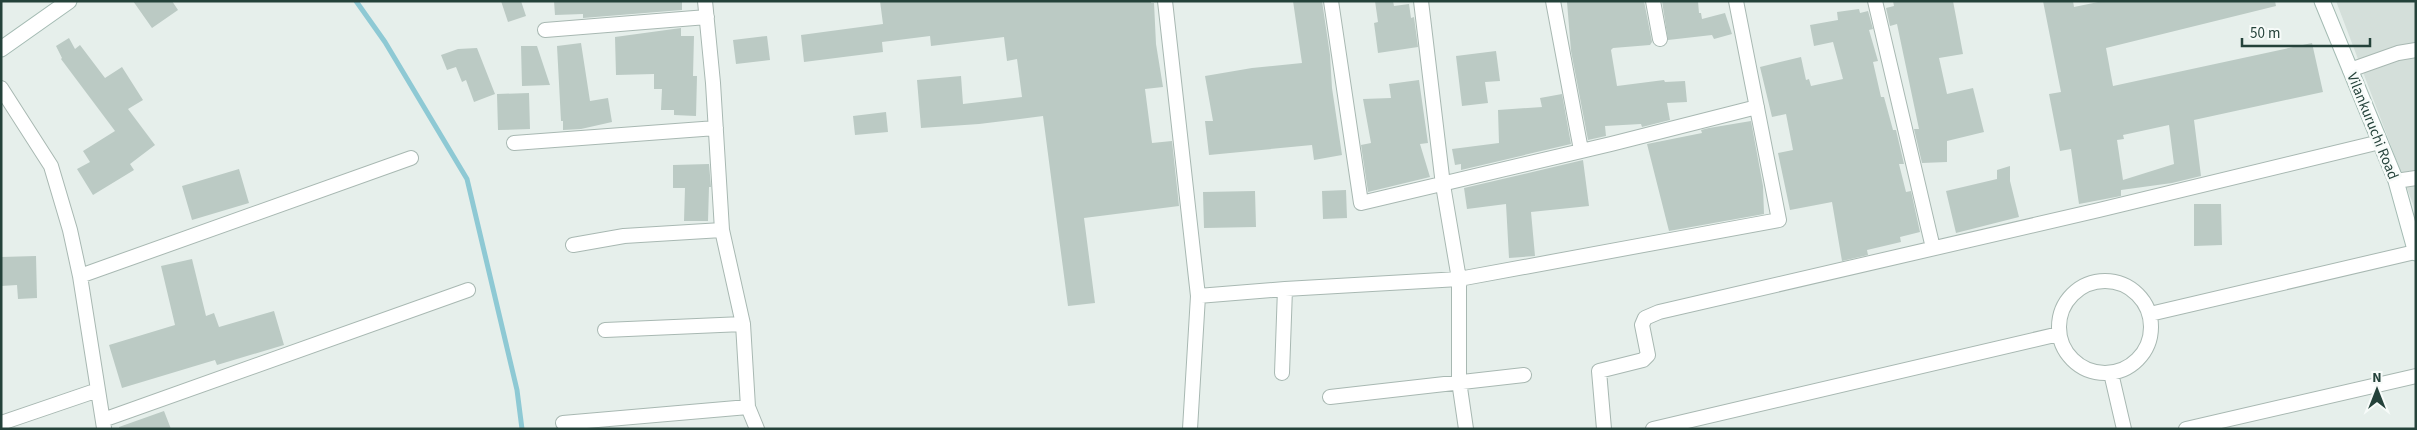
<svg xmlns="http://www.w3.org/2000/svg" width="2417" height="430" viewBox="0 0 2417 430" font-family="'Source Sans 3',sans-serif">
  <rect width="100%" height="100%" fill="#e6efeb"/>
  <path fill="#d4dfda" d="M2336,1H2416V215L2413,204Z"/>
  <g fill="none" stroke-linecap="round" stroke-linejoin="round">
    <path stroke="#8ec9d4" stroke-width="5" d="M356,1L385,42L467,179L517,390L522,429"/>
  </g>
  <path fill="#bbcac4" fill-rule="evenodd" d="M133,1H172L178,10L152,28Z
    M501,1H521L526,16L508,22Z
    M554,1H682V10L583,18V14L555,15Z
    M880,1H1151V3H1154L1156,44L1163,87L1145,89L1152,143L1172,141L1179,206L1084,218L1095,303L1068,306L1043,116L979,124L921,128L917,80L961,76L963,104L1022,97L1017,59L1007,61L1004,37L931,46L930,36L882,42L883,52L804,62L801,35L883,24Z
    M1293,1H1322L1330,55L1332,88L1342,155L1314,160L1312,145L1209,155L1205,121H1213L1205,76L1252,68L1302,63Z
    M1375,1H1393L1394,6L1409,4L1411,18L1414,17L1418,47L1378,53L1374,23L1378,22Z
    M1580,1H1644L1652,42L1650,45L1613,48L1611,50L1617,86L1664,80L1665,82L1685,81L1687,102L1667,103L1670,120L1642,127L1641,124L1605,126L1606,136L1588,140L1571,51L1567,2Z
    M1662,1H1698L1699,13H1701L1702,19L1725,13L1732,34L1714,39L1712,35L1668,40Z
    M1893,1H1953L1963,54L1939,58L1947,94L1973,88L1984,132L1947,141V162L1922,163L1914,129H1919L1897,24L1890,26L1886,8L1894,6Z
    M2043,1H2073L2074,7L2103,1H2275L2276,6L2106,48L2113,86L2312,43L2323,92L2194,120L2201,176L2172,183L2121,190V196L2079,204L2071,149L2060,151L2049,94L2061,92ZM2169,125L2174,164L2123,180L2117,140L2124,139L2123,135Z
    M1859,9L1860,13L1868,11L1873,29L1869,30L1878,61L1873,62L1881,97H1884L1893,130H1896L1904,164H1899L1906,192L1911,191L1920,232L1900,237L1901,242L1867,250L1868,255L1842,261L1832,202L1790,210L1778,153L1793,150L1786,114L1772,117L1760,67L1801,57L1806,80L1809,79L1811,86L1843,79L1833,42L1814,46L1810,25L1838,20L1837,12Z
    M681,28V36H694L693,76H697L696,116L674,115V110H661L662,89H654V74L616,75L615,37Z
    M767,36L770,60L736,64L733,40Z
    M69,38L75,49L80,45L105,78L122,67L143,100L128,109L155,145L130,164L134,170L93,195L77,169L90,162L83,151L115,131L61,59L62,58L56,46Z
    M581,43L590,101L608,98L612,122L581,129L563,130V121H561L557,46Z
    M521,46H537L550,85L522,86Z
    M477,48L495,94L474,102L466,80L462,82L456,67L447,70L441,55L458,49Z
    M1496,51L1500,81L1485,82L1488,103L1462,106L1456,56Z
    M1419,80L1428,143L1420,144L1430,177L1368,192L1361,145L1371,143L1363,99L1391,98L1389,84Z
    M529,93L530,129L498,130L497,94Z
    M1562,94L1571,144L1461,170V164L1455,165L1452,149L1499,143L1498,110L1542,107L1540,98Z
    M886,112L888,132L855,135L853,116Z
    M1751,121L1763,186L1764,214L1669,231L1647,144L1702,133L1701,130L1709,128Z
    M1583,160L1589,206L1531,212L1535,256L1509,258L1506,204L1467,209L1464,188Z
    M709,164L711,187H709L708,221H684L685,188H673V165Z
    M2010,166V181L2019,217L1956,233L1946,191L1997,179V170Z
    M239,169L249,203L192,220L182,186Z
    M1346,190L1347,218L1323,219L1322,191Z
    M1255,191L1256,227L1204,228L1203,192Z
    M2194,204H2221L2222,245L2194,246Z
    M36,256L37,298L18,299L17,285L1,286V257Z
    M192,259L206,316L214,313L219,327L274,311L284,345L217,365L215,360L122,388L109,345L175,325L161,266Z
    M164,411L171,429H119V427Z"/>
  <g fill="none" stroke-linecap="round" stroke-linejoin="round">
    <g stroke="#a8b8b2" stroke-width="16">
      <path id="street" d="M705,1L713,83L722,230L743,324L748,407L757,429
        M1165,1L1198,296L1285,289L1459,279L1779,220L1736,1
        M1331,1L1361,203L1611,144L1757,107
        M1421,1L1443,185L1459,279V381L1466,429
        M1553,1L1581,150
        M1653,1L1660,39
        M1875,1L1933,248
        M545,30L707,17
        M2350,70L2398,53L2416,50
        M1,88L51,166L70,230L80,276L104,428
        M514,143L716,128
        M2396,181L2416,178
        M573,245L624,236L722,230
        M80,276L411,158
        M2059 327a46 46 0 1 1 92 0a46 46 0 1 1-92 0Z
        M2150,314L2415,252
        M605,330L743,324
        M1282,373L1285,289
        M2111,373L2124,429
        M1330,397L1524,375
        M103,420L468,290
        M1,423L98,390
        M563,423L748,407
        M1190,429L1198,296
        M1604,429L1599,371L1643,360L1648,355L1642,325L1645,318L1659,312L2099,210L2380,142
        M1653,429L2059,334
        M2186,429L2416,376"/>
    </g>
    <g stroke="#a4bbb3" stroke-width="17">
      <path id="secondary" d="M2322,1L2396,181L2416,253
        M1,49L69,1"/>
    </g>
    <use href="#street" stroke="#fff" stroke-width="14"/>
    <use href="#secondary" stroke="#fff" stroke-width="15"/>
  </g>
  <g text-anchor="middle" stroke-width="5" stroke-linejoin="round" paint-order="stroke">
    <g font-size="15" fill="#24423a" stroke="#f7fbf9">
      <text transform="translate(2373 126) rotate(68)" y="5">Vilankuruchi Road</text>
    </g>
  </g>
  <rect width="2417" height="430" fill="none" stroke="#24423a" stroke-width="5"/>
  <g transform="translate(2377 390)" stroke="#f7fbf9" stroke-width="4" paint-order="stroke">
  <path d="M0-4L9 19L0 12L-9 19Z" fill="#24423a"/>
  <text y="-8" font-size="14" font-weight="bold" text-anchor="middle" fill="#24423a">N</text>
  </g>
  <path d="M2242 38v8h128v-8" fill="none" stroke="#24423a" stroke-width="2.5"/>
  <text x="2250" y="38" font-size="15" fill="#24423a" stroke="#f7fbf9" stroke-width="4" paint-order="stroke">50 m</text>
</svg>
